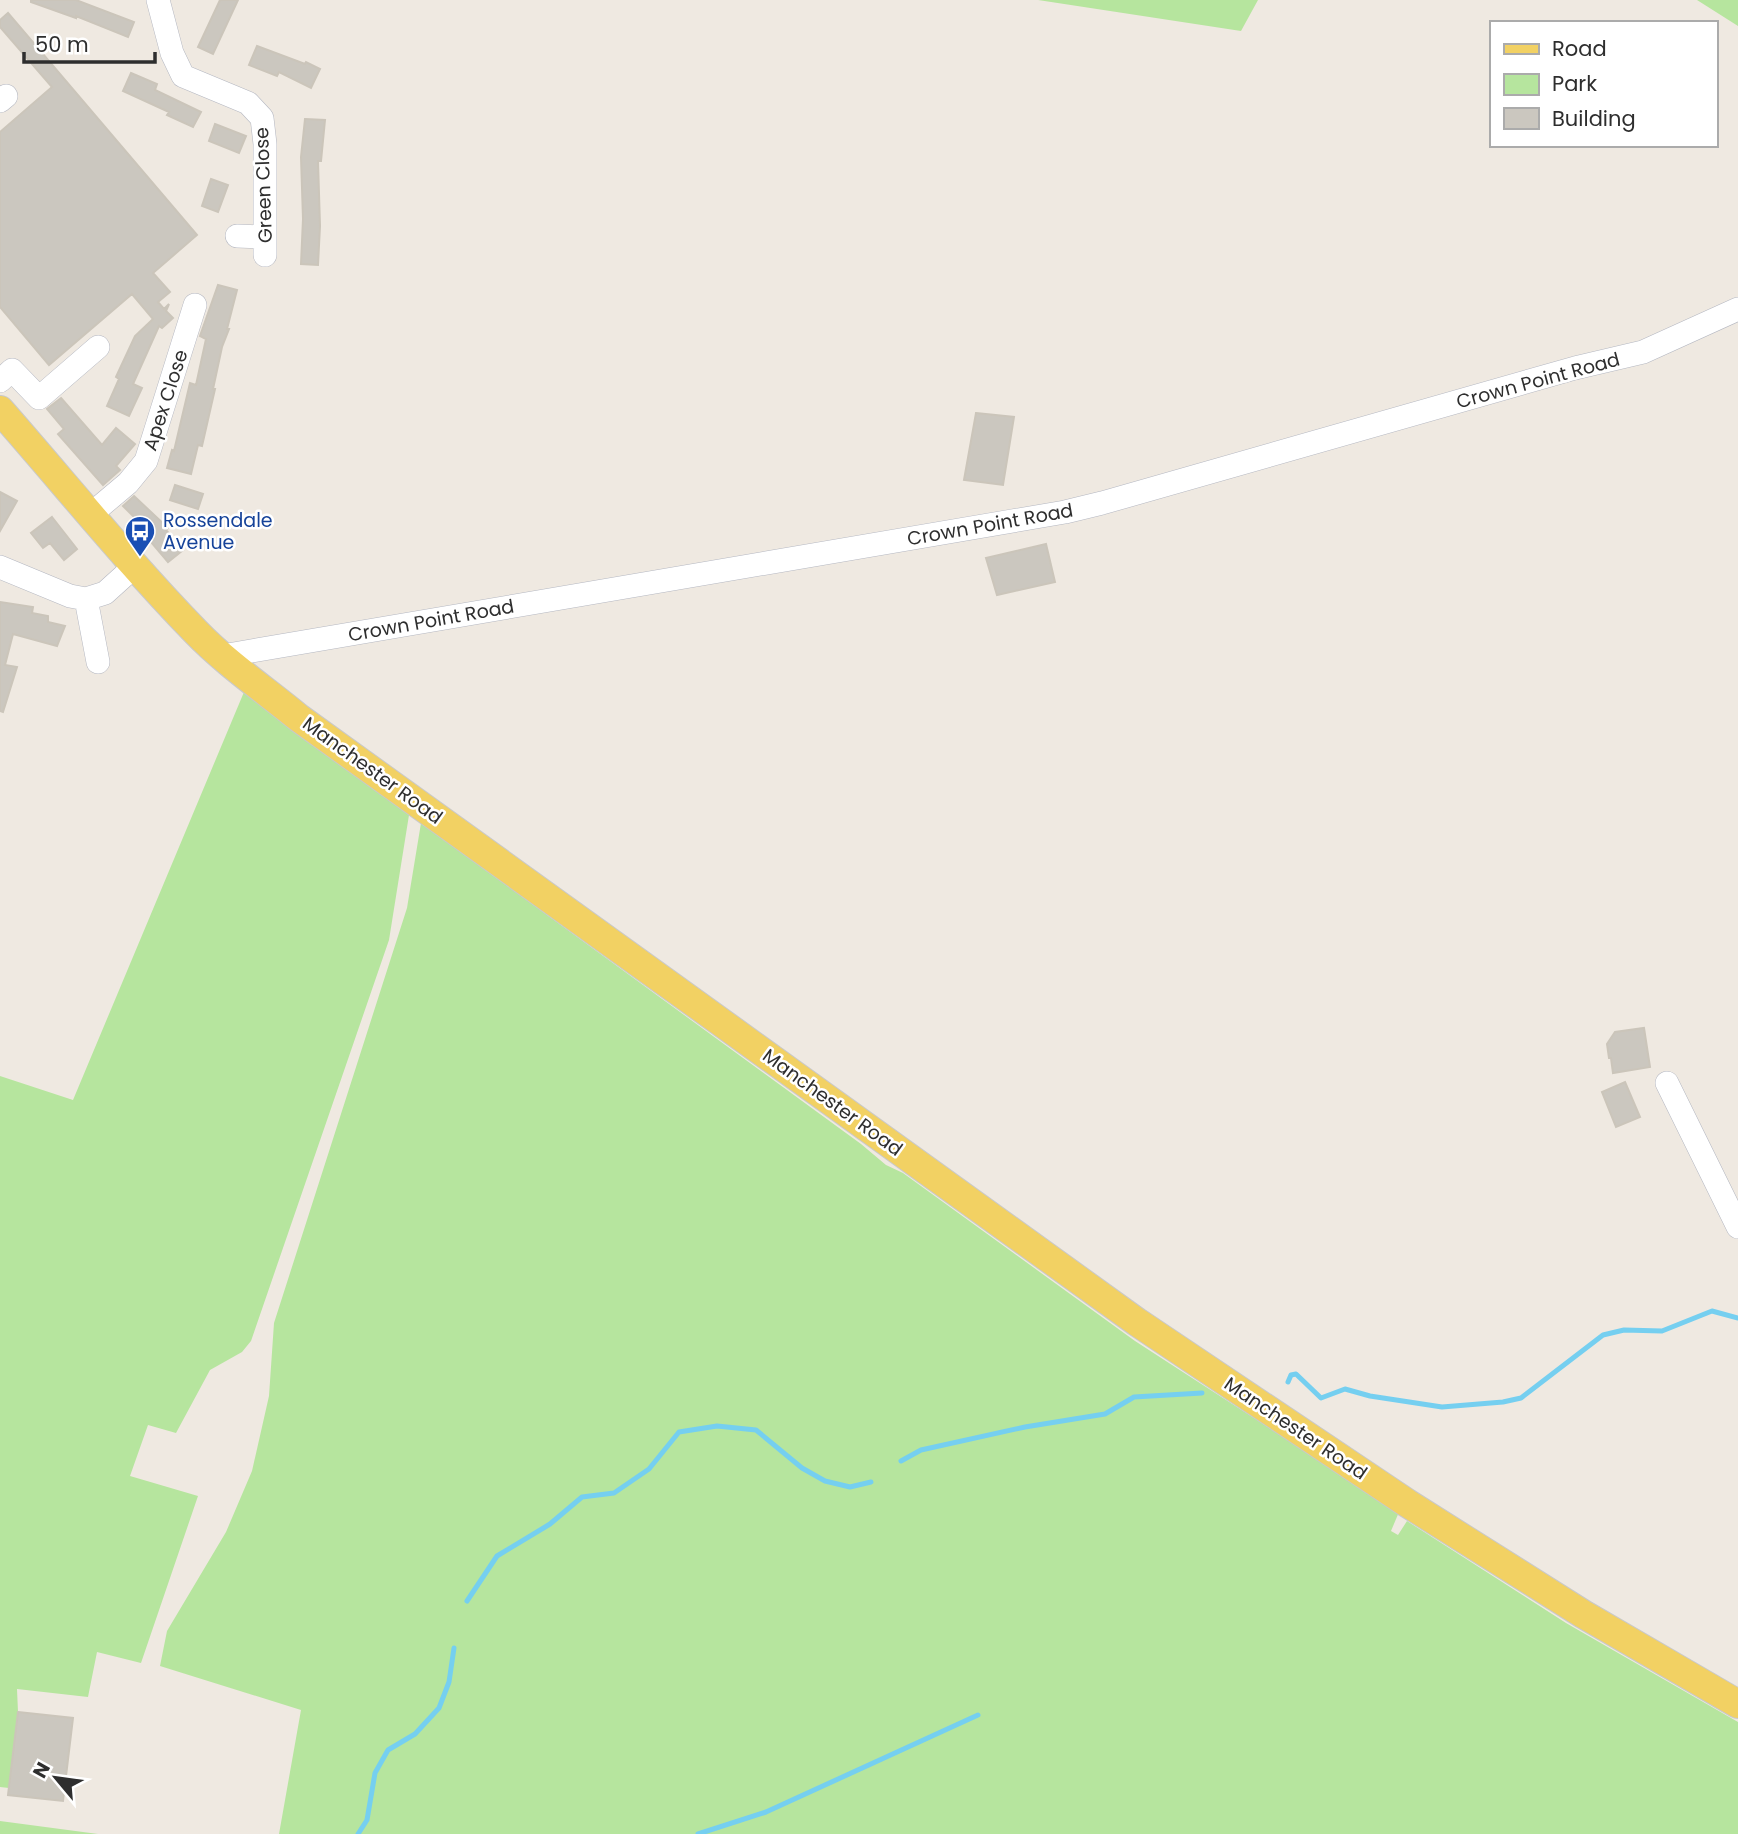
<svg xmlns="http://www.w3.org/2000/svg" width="1738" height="1834" viewBox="0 0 1738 1834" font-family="Poppins,sans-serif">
  <rect width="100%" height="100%" fill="#efe9e1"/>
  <path fill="#b6e59e" d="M1038,0H1258L1241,31Z
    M1697,0H1738V26Z
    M244,692L409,815L389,940L251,1341L242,1352L210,1370L176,1433L148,1425L130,1476L198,1496L141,1663L97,1652L88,1697L17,1689L18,1712L9,1788L0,1787V1076L73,1100Z
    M421,823L861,1144L886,1165L903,1173L1135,1341L1399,1512L1391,1531L1398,1535L1407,1521L1566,1623L1738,1722V1834H279L301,1710L160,1666L167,1631L226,1532L252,1471L269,1396L274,1323L407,908Z
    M0,1821L98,1834H0Z"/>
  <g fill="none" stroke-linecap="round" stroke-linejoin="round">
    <path stroke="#75cff0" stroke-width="5" d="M1288,1382L1291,1375L1296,1374L1321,1398L1345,1389L1370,1396L1442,1407L1503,1402L1521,1398L1603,1335L1624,1330L1662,1331L1712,1311L1738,1318
      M901,1461L921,1450L1025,1427L1105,1414L1134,1397L1202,1393
      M467,1601L497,1556L550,1524L582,1497L614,1493L649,1469L679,1432L717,1426L756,1430L802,1468L825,1481L850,1487L871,1482
      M358,1834L367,1820L375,1773L388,1750L415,1734L439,1708L449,1682L454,1648
      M698,1834L766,1812L978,1715"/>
  </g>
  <path fill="#cbc7bf" stroke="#cbc5ba" stroke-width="2" d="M31,0H76L134,22L128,37L76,16V18L31,2Z
    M220,0H238L213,54L198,47Z
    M8,13L197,235L153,273L170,292L158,302L164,309L169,304L166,311L173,318L162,328L159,326L133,384L142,388L129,416L107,406L119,379L116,377L135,336L153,319L132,294L49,365L0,307V132L52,87L0,27V20Z
    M257,46L305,64L306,62L320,69L311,88L279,72L277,76L249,65Z
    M131,73L157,84L155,90L201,112L193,127L167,115L169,112L123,91Z
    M305,119L325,120L321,161H318L320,226L318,265L301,264L303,219L301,157Z
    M215,124L246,136L239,153L209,141Z
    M211,179L228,185L218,212L202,206Z
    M218,285L237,290L227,329H229L222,347L213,389H215L202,446L198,445L191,474L167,468L172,450L174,451L190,383L196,385L206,339L200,336Z
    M61,398L102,445L116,428L135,444L116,466L120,470L103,485L58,434L64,429L47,409Z
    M976,413L1014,417L1003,485L964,480Z
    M175,485L203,494L198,509L170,500Z
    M0,492L17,501L0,531Z
    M134,496L168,528L166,530L183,550L168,562L140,529L143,526L123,506Z
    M52,517L77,549L64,560L50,543L43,548L31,533Z
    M1046,544L1055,582L997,595L986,558Z
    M0,602L33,607L32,613L48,616V622L65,626L57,646L13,634L5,665L17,667L3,712L0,711Z
    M1644,1028L1650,1067L1613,1073L1611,1058H1609L1607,1044L1615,1032Z
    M1625,1082L1640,1117L1616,1127L1602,1092Z
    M18,1712L73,1718L63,1801L8,1795Z"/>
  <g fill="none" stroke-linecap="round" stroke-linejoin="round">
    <g stroke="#b4b7c1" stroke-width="24">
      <path id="minor" d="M158,0L172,53L183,76L248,103L262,118L265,144V255
        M0,101L6,96
        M237,236L265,237
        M0,381L12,370L39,398L98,347
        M90,515L128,483L146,461L195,305
        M0,567L70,596L86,599L105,593L136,565
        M86,599L98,662
        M222,656L1065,512L1102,503L1575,368L1643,352L1738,309
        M1667,1083L1738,1227"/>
    </g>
    <g stroke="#c9c9c9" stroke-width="30">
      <path id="major" d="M0,410C65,484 127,561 196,632C227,664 265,690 299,718L1137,1322L1407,1503L1583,1614L1738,1704"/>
    </g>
    <use href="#minor" stroke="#fff" stroke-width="23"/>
    <use href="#major" stroke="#f2d163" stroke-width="28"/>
  </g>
  <defs>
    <g id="bus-pin" transform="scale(1.575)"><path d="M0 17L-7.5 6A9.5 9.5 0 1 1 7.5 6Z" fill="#1a4fb4" stroke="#fff"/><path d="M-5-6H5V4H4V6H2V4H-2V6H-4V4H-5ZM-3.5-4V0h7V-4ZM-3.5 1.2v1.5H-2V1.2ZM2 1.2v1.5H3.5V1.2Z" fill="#fff"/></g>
  </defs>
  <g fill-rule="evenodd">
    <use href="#bus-pin" x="140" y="531"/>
  </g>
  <g text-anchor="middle" stroke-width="5" stroke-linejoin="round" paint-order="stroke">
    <g font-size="19" fill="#2e2e2e" stroke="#fff">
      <text transform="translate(263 185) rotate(-92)" y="7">Green Close</text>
      <text transform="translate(1538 380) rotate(-15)" y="7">Crown Point Road</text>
      <text transform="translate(165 400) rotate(-72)" y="7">Apex Close</text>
      <text transform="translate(990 524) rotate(-10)" y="7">Crown Point Road</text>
      <text transform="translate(431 620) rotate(-10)" y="7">Crown Point Road</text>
      <text transform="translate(373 770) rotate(36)" y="7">Manchester Road</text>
      <text transform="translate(833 1102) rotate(36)" y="7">Manchester Road</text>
      <text transform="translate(1296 1428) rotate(34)" y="7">Manchester Road</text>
    </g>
    <g font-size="19" fill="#164399" stroke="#fff" text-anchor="start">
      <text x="163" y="527">Rossendale<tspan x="163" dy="22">Avenue</tspan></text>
    </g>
  </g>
  <rect x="1490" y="21" width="228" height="126" fill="#ffffff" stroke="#ababab" stroke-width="2"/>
  <rect x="1504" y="44" width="35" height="10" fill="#f2d163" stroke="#ababab" stroke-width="2"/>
  <text x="1552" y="56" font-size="21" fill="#2e2e2e">Road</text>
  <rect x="1504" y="74" width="35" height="21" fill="#b6e59e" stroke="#ababab" stroke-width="2"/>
  <text x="1552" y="91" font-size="21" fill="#2e2e2e">Park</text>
  <rect x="1504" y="108" width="35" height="21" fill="#cbc7bf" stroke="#ababab" stroke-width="2"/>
  <text x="1552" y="126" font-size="21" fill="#2e2e2e">Building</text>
  <g transform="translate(56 1778) rotate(299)" stroke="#ffffff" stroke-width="5" paint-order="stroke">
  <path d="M0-5L12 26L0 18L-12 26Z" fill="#2e2e2e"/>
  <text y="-10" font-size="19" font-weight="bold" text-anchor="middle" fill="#2e2e2e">N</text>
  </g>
  <path d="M24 52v10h131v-10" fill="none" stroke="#2e2e2e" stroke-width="3.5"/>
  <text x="35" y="52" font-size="21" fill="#2e2e2e" stroke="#ffffff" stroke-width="5" paint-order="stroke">50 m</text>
</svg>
